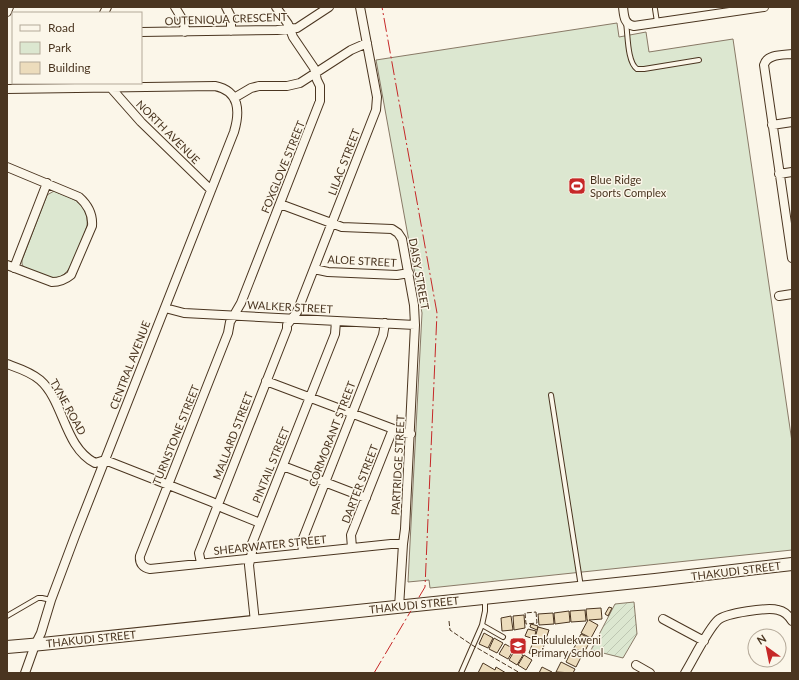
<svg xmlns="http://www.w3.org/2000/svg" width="799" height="680" viewBox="0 0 799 680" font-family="Lato,sans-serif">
  <defs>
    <pattern id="garden-furrows" width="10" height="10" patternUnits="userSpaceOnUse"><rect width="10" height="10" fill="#dce7d0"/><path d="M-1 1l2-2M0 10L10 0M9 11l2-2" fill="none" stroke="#bec7b2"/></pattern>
  </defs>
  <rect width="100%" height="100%" fill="#fbf6e9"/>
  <path fill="#dce7d0" stroke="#887966" d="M617,23L619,37L646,32L649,52L733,39L792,442V550L430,588L429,580L408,582L422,313L376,60Z
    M54,191C73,199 89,202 87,226C82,240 72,279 54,278C44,278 33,271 24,268L22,264V260L47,195Z"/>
  <path fill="url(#garden-furrows)" stroke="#887966" d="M634,602L637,634L623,658L591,650L615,604Z"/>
  <path fill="#ecdcbc" stroke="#4a3520" d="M609,607L612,608L608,616L605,614Z
    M601,608L602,619L589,620L598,625L591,638L581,633L588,620H587L586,609Z
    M585,610L586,621L571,622L570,611Z
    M569,611L570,622L555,624L554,613Z
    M553,613L554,624L539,625L538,614Z
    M524,615L525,628L514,630L513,616Z
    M511,616L513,630L502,631L501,618Z
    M531,624L538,626L537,630L530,627Z
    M538,627L549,630L544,645L534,642Z
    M528,629L536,631L534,639L525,636Z
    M484,633L493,638L488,648L479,644Z
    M581,634L591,639L584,653L574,648Z
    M494,638L503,643L497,653L489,649Z
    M533,642L544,645L541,656L529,653Z
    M505,644L514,649L508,659L499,654Z
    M573,648L583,653L576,667L566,662Z
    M515,650L523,655L517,665L509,660Z
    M524,655L532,660L526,670L518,665Z
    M561,662L575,669L573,673L556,672Z
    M483,663L495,670L496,667L506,673H478Z
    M542,667L552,672L551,673H539Z"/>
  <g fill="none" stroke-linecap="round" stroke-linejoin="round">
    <g stroke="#4a3520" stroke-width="6">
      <path id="lane" d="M655,9L657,22
        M626,23C628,34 627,62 637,69H644L699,60
        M551,395L581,587
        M7,616L38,598H42L51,600
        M482,625L503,637
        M461,673L482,625L485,611V598"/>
    </g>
    <g stroke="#4a3520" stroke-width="10">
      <path id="street" d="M175,7L184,22L185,32
        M226,7L231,17V31
        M276,7L288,24L293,37L314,68L317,80L320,86V101L241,303L230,322L228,333L140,556C139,563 143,568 150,569L391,544H403
        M623,7C624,16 624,24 634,26L764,7
        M7,12L9,7
        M104,13L107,7
        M141,32L277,30L297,28L329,7
        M792,54C782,55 767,54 764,65L792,258
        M111,88L141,122L211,190
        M7,89L215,86C240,91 240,112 234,132L75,536L51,600L41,633L35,645L25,673
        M234,98L251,88L259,86H287L300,83L351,50L367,43
        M772,125L792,122
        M7,167L79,197C88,205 93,214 92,226L71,275C65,280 60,282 52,282L7,265
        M779,174L792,172
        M280,204L342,227L392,229L398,233L402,239L414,305L415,325L405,529L403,544L399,607
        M14,268L47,183
        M314,269L328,272L397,275L409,273
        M779,296L792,294
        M165,308L184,313L415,325
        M7,364C18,368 31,372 40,380C64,401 64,447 95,463L105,460L212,502L223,508L260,523
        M266,381L404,433L411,434
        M283,466L366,498
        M352,548L351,535L393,429
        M303,553L302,541L383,335L385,323
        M201,563L199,553L287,329V325L297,312L376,110L377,97L360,7
        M663,619L704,641
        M255,622L249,565L252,552L251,546L335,334L336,321
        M636,665L650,673
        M685,673C693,660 708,629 718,620C726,613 768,607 778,610C784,611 789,616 792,621"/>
    </g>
    <g stroke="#4a3520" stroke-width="14">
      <path id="secondary" d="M7,647L42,644L655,580L792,564"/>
    </g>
    <use href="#lane" stroke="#fbf6e9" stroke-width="4"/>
    <use href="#street" stroke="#fbf6e9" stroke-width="8"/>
    <use href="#secondary" stroke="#fbf6e9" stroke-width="12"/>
    <path stroke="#4a3520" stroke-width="1" stroke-dasharray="5 2" stroke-linecap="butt" d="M536,612L537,623L526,624L525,613Z
      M449,621L450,630L472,645L520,673"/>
    <path stroke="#c62828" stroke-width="1" stroke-dasharray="14 3 2 3" stroke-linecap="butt" d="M374,673L425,587L437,313L382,7"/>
  </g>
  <defs>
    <g id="stadium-square" transform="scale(0.9)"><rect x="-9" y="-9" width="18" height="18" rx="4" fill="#c62828" stroke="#fbf6e9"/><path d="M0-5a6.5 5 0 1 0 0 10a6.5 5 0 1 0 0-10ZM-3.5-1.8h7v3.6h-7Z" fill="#fff"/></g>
    <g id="school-square" transform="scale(0.9)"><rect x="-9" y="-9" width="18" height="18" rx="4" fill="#c62828" stroke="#fbf6e9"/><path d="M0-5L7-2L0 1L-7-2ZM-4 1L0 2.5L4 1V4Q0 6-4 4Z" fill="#fff"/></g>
  </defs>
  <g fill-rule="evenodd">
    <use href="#stadium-square" x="577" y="186"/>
    <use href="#school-square" x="518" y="646"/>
  </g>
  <g text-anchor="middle" stroke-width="3" stroke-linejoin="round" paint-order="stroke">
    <g font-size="11" fill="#4a3520" stroke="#fbf6e9">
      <text transform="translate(226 19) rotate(-2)" y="4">OUTENIQUA CRESCENT</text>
      <text transform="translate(168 132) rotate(45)" y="4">NORTH AVENUE</text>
      <text transform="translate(344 162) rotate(-69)" y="4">LILAC STREET</text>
      <text transform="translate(283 167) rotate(-68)" y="4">FOXGLOVE STREET</text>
      <text transform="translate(362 261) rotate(3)" y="4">ALOE STREET</text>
      <text transform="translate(419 274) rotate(80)" y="4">DAISY STREET</text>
      <text transform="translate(290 307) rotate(3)" y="4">WALKER STREET</text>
      <text transform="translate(130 365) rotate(-69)" y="4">CENTRAL AVENUE</text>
      <text transform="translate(68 407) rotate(61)" y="4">TYNE ROAD</text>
      <text transform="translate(332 434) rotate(-69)" y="4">CORMORANT STREET</text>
      <text transform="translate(176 435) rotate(-68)" y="4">TURNSTONE STREET</text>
      <text transform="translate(233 436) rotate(-69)" y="4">MALLARD STREET</text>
      <text transform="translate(271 465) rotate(-68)" y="4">PINTAIL STREET</text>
      <text transform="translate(398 465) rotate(-87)" y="4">PARTRIDGE STREET</text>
      <text transform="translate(360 484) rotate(-69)" y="4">DARTER STREET</text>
      <text transform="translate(270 545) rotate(-6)" y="4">SHEARWATER STREET</text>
      <text transform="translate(736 571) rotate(-7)" y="4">THAKUDI STREET</text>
      <text transform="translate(414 605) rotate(-6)" y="4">THAKUDI STREET</text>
      <text transform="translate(91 639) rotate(-6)" y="4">THAKUDI STREET</text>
    </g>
    <g font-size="11" fill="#4a3520" stroke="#fbf6e9" text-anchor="start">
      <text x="590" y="184">Blue Ridge<tspan x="590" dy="13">Sports Complex</tspan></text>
      <text x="531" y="644">Enkululekweni<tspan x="531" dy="13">Primary School</tspan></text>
    </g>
  </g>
  <rect width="799" height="680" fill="none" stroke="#4a3520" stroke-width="16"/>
  <rect x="12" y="12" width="130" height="72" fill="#fbf6e9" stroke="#b4a999"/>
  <rect x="20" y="25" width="20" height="6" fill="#fbf6e9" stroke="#b4a999"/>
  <text x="48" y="32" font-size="12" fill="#4a3520">Road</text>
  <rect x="20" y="42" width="20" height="12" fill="#dce7d0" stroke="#b4a999"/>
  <text x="48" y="52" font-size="12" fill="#4a3520">Park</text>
  <rect x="20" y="62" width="20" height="12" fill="#ecdcbc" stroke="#b4a999"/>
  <text x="48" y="72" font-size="12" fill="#4a3520">Building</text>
  <g transform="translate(767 648) rotate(327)"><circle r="19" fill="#fbf6e9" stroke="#b4a999"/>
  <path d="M0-3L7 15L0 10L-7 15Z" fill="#c62828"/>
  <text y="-6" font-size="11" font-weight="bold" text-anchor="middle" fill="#4a3520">N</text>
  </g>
</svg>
